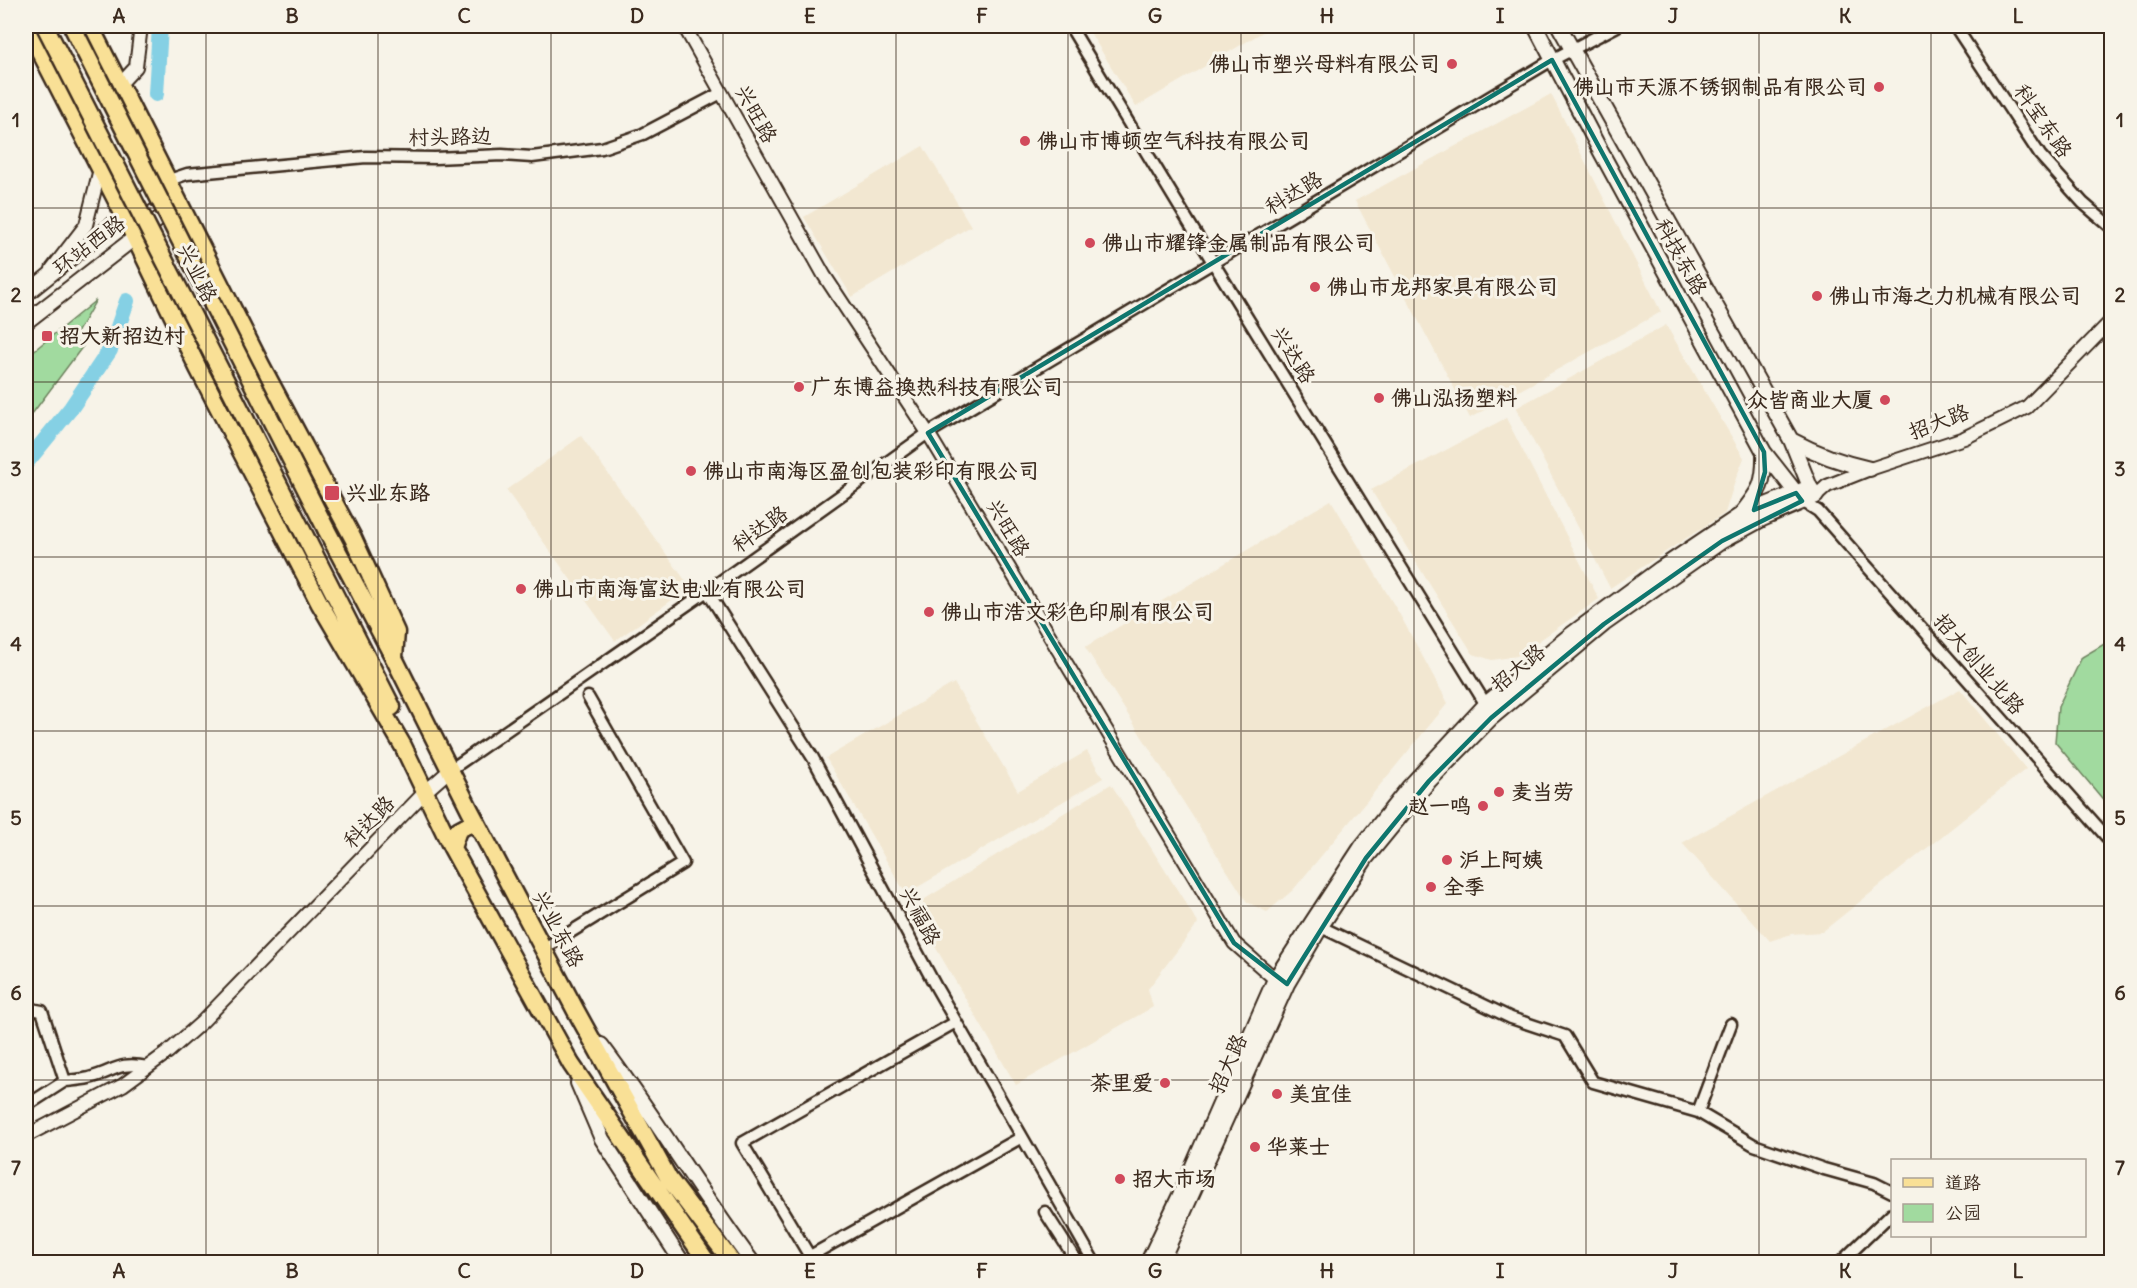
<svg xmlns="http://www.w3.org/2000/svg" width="2137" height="1288" viewBox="0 0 2137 1288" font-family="Delius,'LXGW WenKai TC',sans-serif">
  <rect width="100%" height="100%" fill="#f7f3e8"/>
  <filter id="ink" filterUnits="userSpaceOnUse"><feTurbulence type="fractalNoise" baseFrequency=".0167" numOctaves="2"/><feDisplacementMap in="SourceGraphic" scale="12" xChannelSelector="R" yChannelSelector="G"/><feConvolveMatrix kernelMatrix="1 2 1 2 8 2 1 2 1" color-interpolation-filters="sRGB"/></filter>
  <g filter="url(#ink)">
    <path fill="#f2e7d1" d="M1086,26H1266L1268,29L1136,107Z
      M1551,94L1661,312L1470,418L1355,201Z
      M923,146L971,226L852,297L804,217Z
      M1666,325L1744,458L1736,478L1725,513L1610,588L1516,408Z
      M1506,418L1599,599L1517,656L1492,660L1473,654L1371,490Z
      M581,436L690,587L615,641L506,490Z
      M1331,500L1400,615L1448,703L1293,890L1267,912L1247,902L1085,647Z
      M954,683L1018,791L1087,751L1103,778L906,894L826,758Z
      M1960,689L2026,769L1822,932L1791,934L1770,941L1682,843Z
      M1111,784L1198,923L1148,989L1153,1007L1016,1085L912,907Z"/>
    <path fill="#a1da9f" stroke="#6e825e" stroke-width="1.5" d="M96,300L73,340L83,346L26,422V357Z
      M2111,640V809L2055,742L2058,707L2082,657Z"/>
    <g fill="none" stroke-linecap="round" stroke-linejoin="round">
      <path stroke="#85d0e4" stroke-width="16" d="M156,94L160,26
        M26,463L71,408L110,350L127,301"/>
      <g stroke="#3b2a1e" stroke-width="15">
        <path id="minor" d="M1070,26L1214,264L1488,708
          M1955,26L2040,155L2083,203L2112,228
          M169,180L187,174L366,157L435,158L502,155L532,157L602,148L643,134L721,93
          M1802,501L1818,511L2112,843
          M707,591L813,758L936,987L1094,1262
          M450,770L707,591L928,433L1552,60L1617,26
          M1321,927L1511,1018L1565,1036L1593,1082L1698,1112L1754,1145L1824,1169L1874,1183L1892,1192
          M543,949L683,863L588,697
          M26,1008L42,1011L65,1081C73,1080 81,1080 89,1078C115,1072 116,1061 148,1067
          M26,1106L65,1081
          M1698,1112L1731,1024
          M1045,1212L1077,1262
          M810,1256L1022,1137
          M808,1262L812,1260L742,1143L956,1022
          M1841,1262L1892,1213"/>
      </g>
      <g stroke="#3b2a1e" stroke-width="16">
        <path id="tertiary" d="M684,26L824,275L928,433L1234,943L1275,979L1283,982
          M120,84L136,67L141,26
          M52,269L86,225L100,169
          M1816,496L1827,486L1870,469L1964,438L2027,407L2112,320
          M26,1136L123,1085L168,1052L202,1022L425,792L450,770"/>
      </g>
      <g stroke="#3b2a1e" stroke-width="18">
        <path id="secondary" d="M1535,26L1601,152L1764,452L1801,499
          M26,294L162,185
          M26,322L173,208
          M1791,440C1817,454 1841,463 1870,469
          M1741,514C1760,490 1765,484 1764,452
          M601,1045C654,1115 699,1191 752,1262
          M578,1083L602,1139L682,1262
          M1148,1262L1181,1193L1275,979L1362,846L1409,787L1487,703L1568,637L1660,569L1739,516L1810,487
          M1161,1262L1287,984L1323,923L1366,858L1429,781L1491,718L1604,624L1722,541L1762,519L1816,496L1810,487L1791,440L1559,26"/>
      </g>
      <g stroke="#3b2a1e" stroke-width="21">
        <path id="primary" d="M27,26L124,215L198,368L320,604L403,746L452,848L571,1064L707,1262
          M90,26L261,365L353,538L396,632L394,657
          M326,529L394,658L470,810L576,1011L669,1179L732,1262
          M308,542L392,707
          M452,848L458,830L471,823L480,829"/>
      </g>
      <use href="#minor" stroke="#f7f3e8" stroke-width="10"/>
      <use href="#tertiary" stroke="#f7f3e8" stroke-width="12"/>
      <use href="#secondary" stroke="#f7f3e8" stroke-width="14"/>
      <use href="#primary" stroke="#f9e096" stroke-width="16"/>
      <g stroke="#3b2a1e" stroke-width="21" stroke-linecap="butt">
        <path id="primary-bridge" d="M45,26L308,542
          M72,26L326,529"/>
      </g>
      <use href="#primary-bridge" stroke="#f9e096" stroke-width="16"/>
    </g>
  </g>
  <path fill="none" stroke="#0f766e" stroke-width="4.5" stroke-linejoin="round" d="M1552,60L1764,452L1765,472L1754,510L1796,493L1802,501L1722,541L1604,624L1491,718L1429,781L1366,858L1287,984L1234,943L928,433Z"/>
  <path fill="none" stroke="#3b2a1e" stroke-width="1.5" stroke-opacity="0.55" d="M206,26V1262M378,26V1262M551,26V1262M723,26V1262M896,26V1262M1068,26V1262M1241,26V1262M1414,26V1262M1586,26V1262M1759,26V1262M1931,26V1160M26,208H2112M26,382H2112M26,557H2112M26,731H2112M26,906H2112M26,1080H2112M1931,1236V1262"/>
  <g fill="#d1495b" stroke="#f7f3e8" stroke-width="2">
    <circle cx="1452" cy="64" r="6"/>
    <circle cx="1879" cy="87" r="6"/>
    <circle cx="1025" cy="141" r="6"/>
    <circle cx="1090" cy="243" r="6"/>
    <circle cx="1315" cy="287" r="6"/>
    <circle cx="1817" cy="296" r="6"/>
    <rect x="41" y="330" width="12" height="12" rx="3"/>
    <circle cx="799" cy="387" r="6"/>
    <circle cx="1379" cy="398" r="6"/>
    <circle cx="1885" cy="400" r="6"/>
    <circle cx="691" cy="471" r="6"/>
    <rect x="324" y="485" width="16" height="16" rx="3"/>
    <circle cx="521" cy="589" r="6"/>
    <circle cx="929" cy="612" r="6"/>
    <circle cx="1499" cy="792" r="6"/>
    <circle cx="1483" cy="806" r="6"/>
    <circle cx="1447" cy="860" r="6"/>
    <circle cx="1431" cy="887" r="6"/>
    <circle cx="1165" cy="1083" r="6"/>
    <circle cx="1277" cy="1094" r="6"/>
    <circle cx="1255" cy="1147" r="6"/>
    <circle cx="1120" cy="1179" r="6"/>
  </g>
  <g text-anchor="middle" stroke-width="6" stroke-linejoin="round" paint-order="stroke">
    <g font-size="21" font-weight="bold" fill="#3b2a1e" stroke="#f7f3e8" text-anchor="start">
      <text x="1440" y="71" text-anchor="end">佛山市塑兴母料有限公司</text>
      <text x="1867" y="94" text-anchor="end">佛山市天源不锈钢制品有限公司</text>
      <text x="1037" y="148">佛山市博顿空气科技有限公司</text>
      <text x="1102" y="250">佛山市耀锋金属制品有限公司</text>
      <text x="1327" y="294">佛山市龙邦家具有限公司</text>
      <text x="1829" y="303">佛山市海之力机械有限公司</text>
      <text x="59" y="343">招大新招边村</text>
      <text x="811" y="394">广东博益换热科技有限公司</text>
      <text x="1391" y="405">佛山泓扬塑料</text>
      <text x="1873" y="407" text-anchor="end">众皆商业大厦</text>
      <text x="703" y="478">佛山市南海区盈创包装彩印有限公司</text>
      <text x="346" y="500">兴业东路</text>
      <text x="533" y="596">佛山市南海富达电业有限公司</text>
      <text x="941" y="619">佛山市浩文彩色印刷有限公司</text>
      <text x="1511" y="799">麦当劳</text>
      <text x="1471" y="813" text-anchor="end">赵一鸣</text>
      <text x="1459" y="867">沪上阿姨</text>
      <text x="1443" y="894">全季</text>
      <text x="1153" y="1090" text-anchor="end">茶里爱</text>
      <text x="1289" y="1101">美宜佳</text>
      <text x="1267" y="1154">华莱士</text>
      <text x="1132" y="1186">招大市场</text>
    </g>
    <g font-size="21" fill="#3b2a1e" stroke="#f7f3e8">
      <text transform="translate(756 114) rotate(61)" y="7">兴旺路</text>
      <text transform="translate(2043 121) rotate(55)" y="7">科宝东路</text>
      <text transform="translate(450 137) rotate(-1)" y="7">村头路边</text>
      <text transform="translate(1294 193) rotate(-31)" y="7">科达路</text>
      <text transform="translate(89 245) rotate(-37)" y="7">环站西路</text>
      <text transform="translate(1681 257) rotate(61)" y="7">科技东路</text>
      <text transform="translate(197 273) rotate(63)" y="7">兴业路</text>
      <text transform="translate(1293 355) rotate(58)" y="7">兴达路</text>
      <text transform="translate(1939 422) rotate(-21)" y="7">招大路</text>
      <text transform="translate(1008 528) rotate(59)" y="7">兴旺路</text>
      <text transform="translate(760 529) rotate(-36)" y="7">科达路</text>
      <text transform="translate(1979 664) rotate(49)" y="7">招大创业北路</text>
      <text transform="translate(1518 668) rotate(-39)" y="7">招大路</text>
      <text transform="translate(369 822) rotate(-46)" y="7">科达路</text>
      <text transform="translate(920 916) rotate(62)" y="7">兴福路</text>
      <text transform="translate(558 929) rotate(62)" y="7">兴业东路</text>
      <text transform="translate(1228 1064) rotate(-66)" y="7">招大路</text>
    </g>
  </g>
  <rect width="2137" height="1288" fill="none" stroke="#f7f3e8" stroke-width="66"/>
  <rect x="1891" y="1159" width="195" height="78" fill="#f7f3e8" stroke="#aca397" stroke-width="1.5"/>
  <rect x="1903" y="1178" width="30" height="9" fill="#f9e096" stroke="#aca397" stroke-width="1.5"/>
  <text x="1945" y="1189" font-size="18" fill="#3b2a1e">道路</text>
  <rect x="1903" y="1204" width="30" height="18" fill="#a1da9f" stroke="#aca397" stroke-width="1.5"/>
  <text x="1945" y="1219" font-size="18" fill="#3b2a1e">公园</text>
  <rect x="33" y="33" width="2071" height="1222" fill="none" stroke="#3b2a1e" stroke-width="2"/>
  <g font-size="20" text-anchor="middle" font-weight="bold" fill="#3b2a1e">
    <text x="119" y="23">A</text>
    <text x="292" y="23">B</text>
    <text x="464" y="23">C</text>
    <text x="637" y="23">D</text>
    <text x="810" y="23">E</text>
    <text x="982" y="23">F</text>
    <text x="1155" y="23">G</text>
    <text x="1327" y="23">H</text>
    <text x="1500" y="23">I</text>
    <text x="1673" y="23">J</text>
    <text x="1845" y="23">K</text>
    <text x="2018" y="23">L</text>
    <text x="16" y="127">1</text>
    <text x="2120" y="127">1</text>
    <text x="16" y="302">2</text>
    <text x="2120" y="302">2</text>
    <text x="16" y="476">3</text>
    <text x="2120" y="476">3</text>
    <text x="16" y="651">4</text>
    <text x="2120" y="651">4</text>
    <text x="16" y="825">5</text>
    <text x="2120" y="825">5</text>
    <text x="16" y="1000">6</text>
    <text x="2120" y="1000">6</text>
    <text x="16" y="1175">7</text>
    <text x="2120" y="1175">7</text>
    <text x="119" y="1278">A</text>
    <text x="292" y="1278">B</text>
    <text x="464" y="1278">C</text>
    <text x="637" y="1278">D</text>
    <text x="810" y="1278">E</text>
    <text x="982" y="1278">F</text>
    <text x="1155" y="1278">G</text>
    <text x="1327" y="1278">H</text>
    <text x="1500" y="1278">I</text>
    <text x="1673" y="1278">J</text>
    <text x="1845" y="1278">K</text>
    <text x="2018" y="1278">L</text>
  </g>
</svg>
